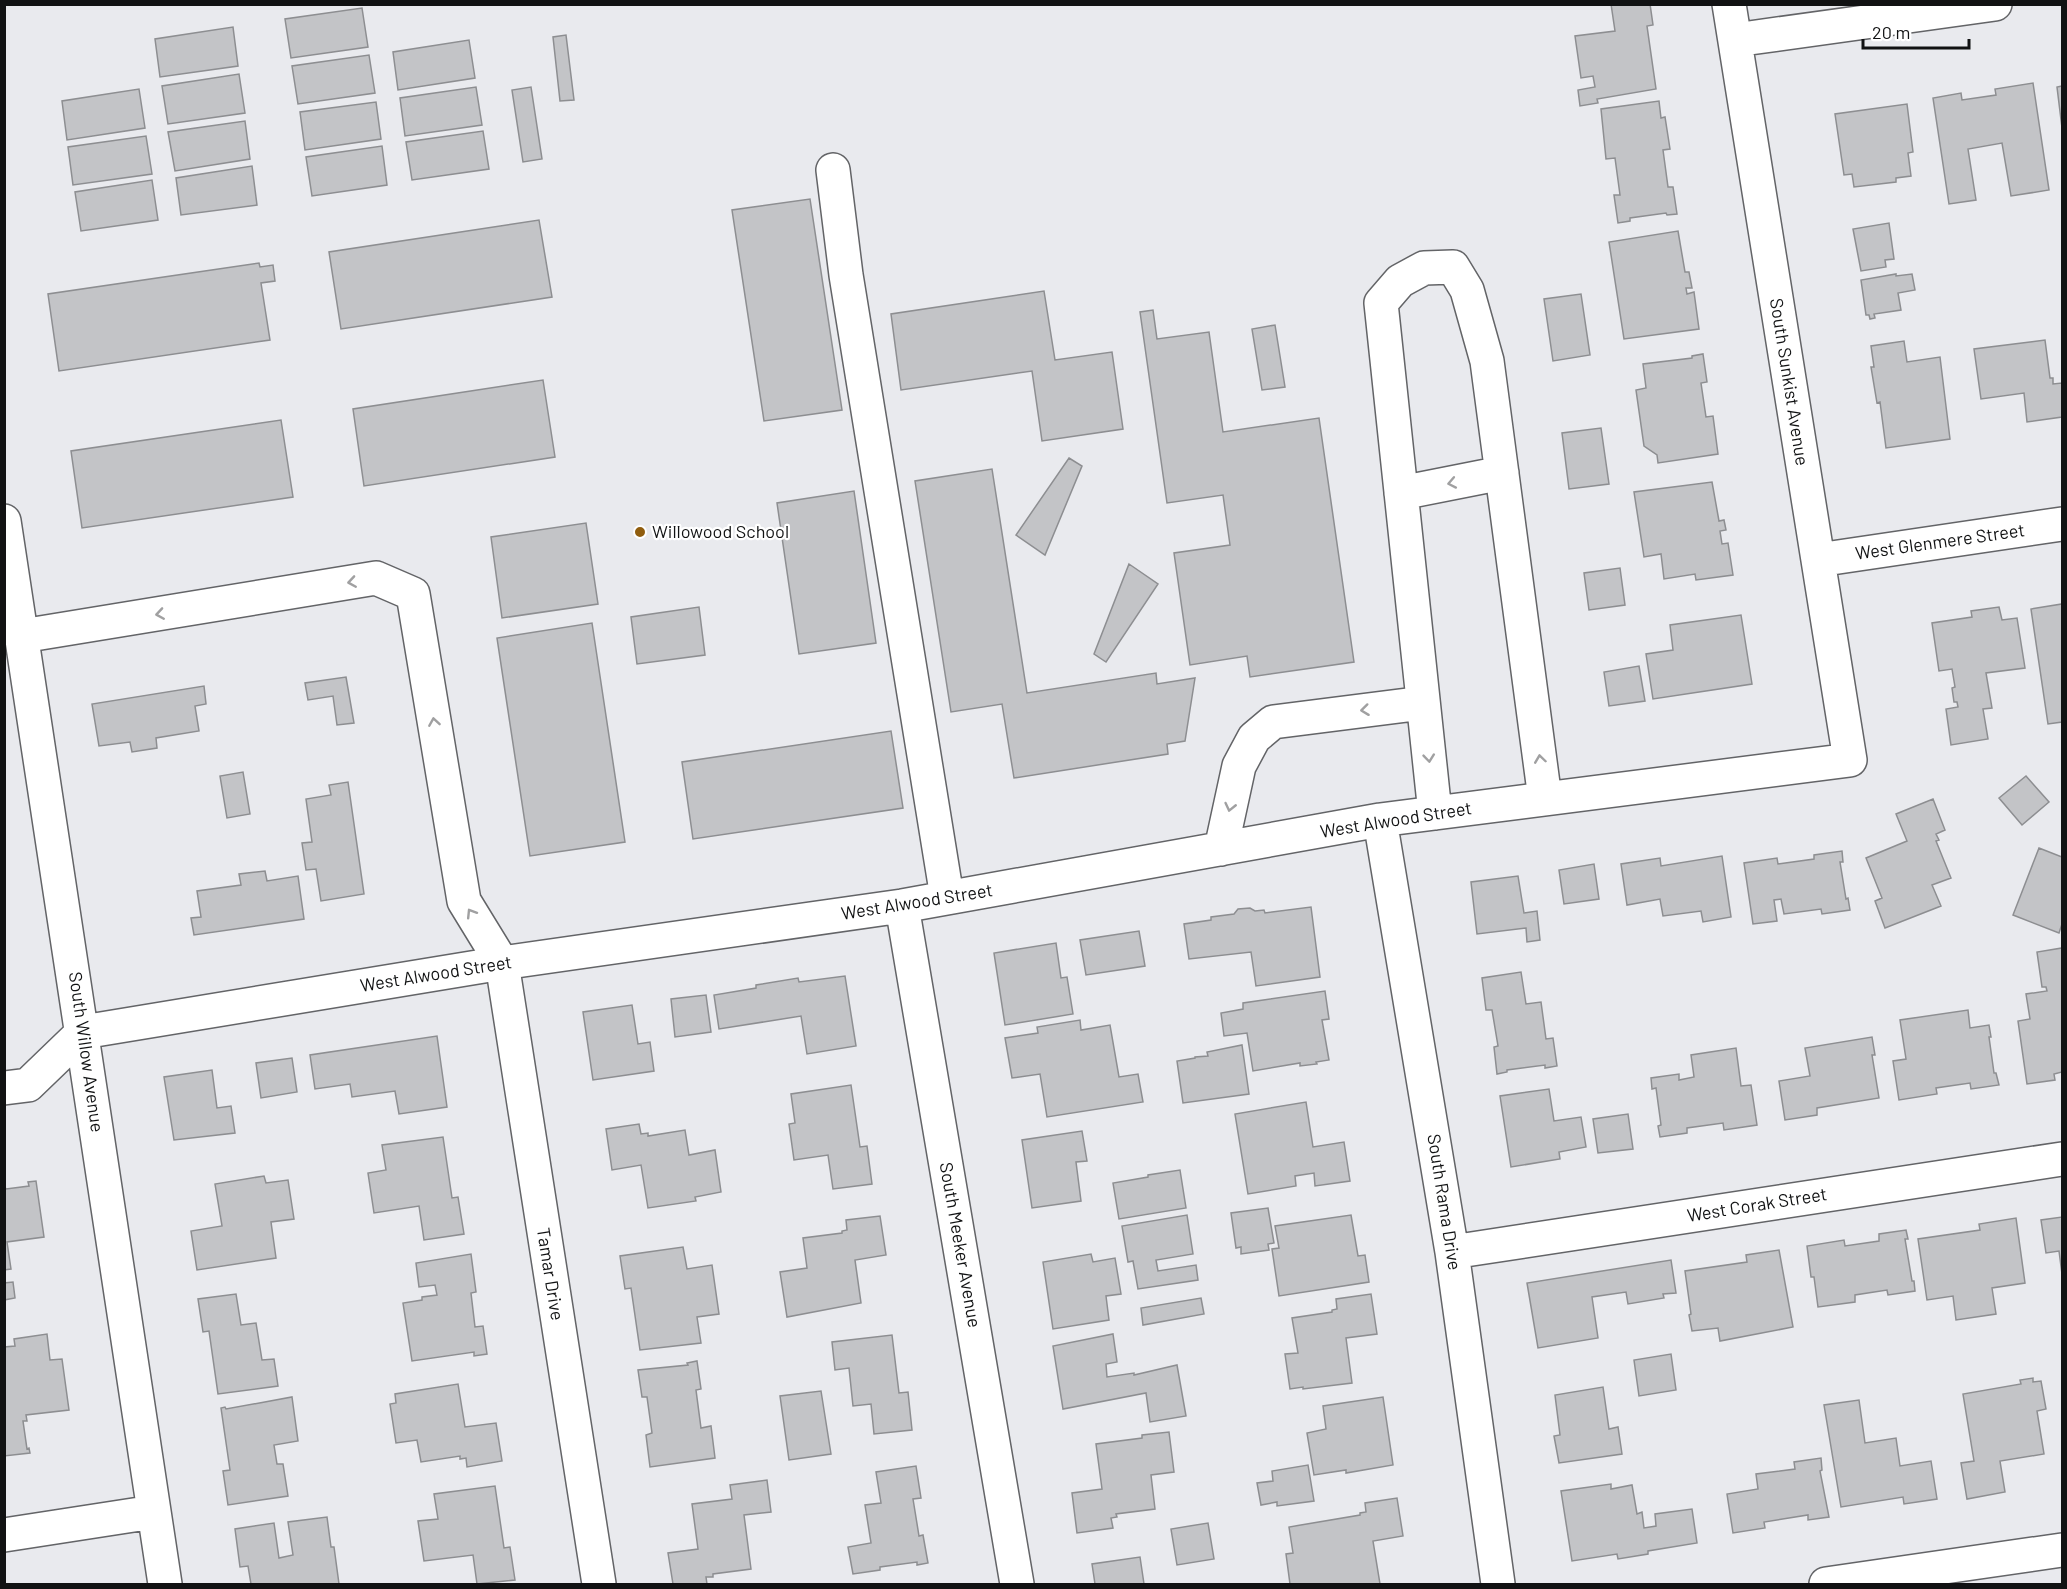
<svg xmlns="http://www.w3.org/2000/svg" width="2067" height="1589" viewBox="0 0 2067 1589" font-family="Barlow,sans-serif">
  <rect width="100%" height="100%" fill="#e9eaee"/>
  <path fill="#c3c4c7" stroke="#8d8e91" stroke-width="1.5" d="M1611,4H1650L1653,25L1647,26L1656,89L1597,99L1598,103L1580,106L1578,90L1595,87L1593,76L1581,78L1575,36L1615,31Z
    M362,8L368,47L291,58L285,19Z
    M233,27L238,66L160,77L155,39Z
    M566,35L574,100L560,101L553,37Z
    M469,40L475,78L398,90L393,52Z
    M369,55L375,93L298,104L292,66Z
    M239,74L245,113L168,124L162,86Z
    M2033,83L2049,190L2011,196L2002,143L1968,149L1976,200L1949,204L1933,98L1961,93L1962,100L1996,95L1995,89Z
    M2062,86V128L2057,87Z
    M476,87L482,125L405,136L400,98Z
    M531,87L542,159L523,162L512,90Z
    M139,89L145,128L67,140L62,101Z
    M1659,101L1661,118L1665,117L1670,149L1663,150L1668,187H1673L1677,214L1667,215L1666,213L1630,218V221L1618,223L1614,195H1620L1615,158L1606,159L1601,109Z
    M376,102L381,139L305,150L300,112Z
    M1907,104L1913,152L1908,153L1911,176L1896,178V182L1854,187L1852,174L1844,175L1835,114Z
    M245,121L250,159L175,171L168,132Z
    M483,131L489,169L412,180L406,142Z
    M146,136L152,174L73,185L68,147Z
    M382,146L387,185L312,196L306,157Z
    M252,166L257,205L181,215L176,178Z
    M152,180L158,220L81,231L75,192Z
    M810,199L842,410L764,421L732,210Z
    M539,220L552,297L341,329L329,252Z
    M1889,223L1894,259L1885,260L1886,267L1861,271L1853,229Z
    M1678,231L1685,272H1689L1692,288H1686L1687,294L1694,292L1699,329L1624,339L1609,242Z
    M259,263L260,267L273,265L275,281L261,283L270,340L59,371L48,294Z
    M1896,274V276L1912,274L1915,290L1898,293L1901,310L1874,314L1875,318L1870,319L1869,315H1866L1861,280Z
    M1044,291L1055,360L1112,352L1123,429L1042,441L1032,371L901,390L891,314Z
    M1581,294L1590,355L1553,361L1544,299Z
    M1153,310L1157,339L1209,332L1223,432L1319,418L1354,662L1250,677L1247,656L1190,665L1174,553L1230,545L1223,495L1167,503L1140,312Z
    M1275,325L1285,387L1262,390L1252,329Z
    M2045,340L2050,378H2053V384L2062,383V417L2027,422L2024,393L1981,399L1974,349Z
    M1904,341L1907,362L1940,357L1950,439L1886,448L1880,402L1877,403L1871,367H1874L1871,346Z
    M1703,354L1707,382L1701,383L1706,417L1713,416L1718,454L1658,463L1657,455L1644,446L1636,390L1646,388L1643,364L1692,358V356Z
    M543,380L555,457L364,486L353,409Z
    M281,420L293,497L82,528L71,451Z
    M1601,428L1609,484L1569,489L1562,433Z
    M1069,458L1082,466L1045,555L1016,535Z
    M992,469L1027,693L1156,673L1157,684L1195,678L1185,741L1167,744L1168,754L1014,778L1002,704L951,712L915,481Z
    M1712,482L1719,521L1724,520L1726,530L1720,531L1722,544L1728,543L1733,575L1696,580L1695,574L1664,579L1661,554L1644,557L1634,492Z
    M854,491L876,643L799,654L777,503Z
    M586,523L598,604L502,618L491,537Z
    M1129,564L1158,584L1106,662L1094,654Z
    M1620,568L1625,605L1589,610L1584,573Z
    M2062,604V722L2048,724L2031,609Z
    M699,607L705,655L637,664L631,617Z
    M1999,607L2002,620L2017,618L2025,668L1986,673L1992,708L1983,709L1988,739L1951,745L1946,709L1958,707L1957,702H1954L1952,688L1955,687L1952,669L1939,671L1932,623L1972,617L1971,611Z
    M1741,615L1752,684L1653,699L1646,654L1673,650L1670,625Z
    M592,623L625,842L530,856L497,638Z
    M1639,666L1645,701L1609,706L1604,672Z
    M346,677L354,723L337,725L333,696L308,700L305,683Z
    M204,686L206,704L195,706L199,731L156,738L157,748L132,752L130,742L99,746L92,704Z
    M891,731L903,808L693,839L682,762Z
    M243,772L250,814L227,818L220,776Z
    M2026,776L2049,802L2022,825L1999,798Z
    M348,782L364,894L321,901L316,869L306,870L302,843L312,842L306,799L331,795L329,785Z
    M1933,799L1945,830L1936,834L1939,840L1936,841L1951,878L1932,885L1941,906L1885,928L1875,901L1882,898L1866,858L1907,841L1896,814Z
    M2039,848L2062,857V924L2059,933L2013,915Z
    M1842,851L1843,862H1840L1846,899L1848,898L1850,910L1822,914L1821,909L1784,914L1781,899L1774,900L1777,921L1753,924L1744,863L1777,858L1778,864L1814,859V855Z
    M1722,856L1731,917L1703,922L1701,911L1663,916L1660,899L1627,905L1621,864L1660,858L1661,866Z
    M1594,864L1599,899L1564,904L1559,870Z
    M265,871L267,881L298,876L304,919L194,935L191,918L201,917L197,891L241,885L239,874Z
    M1518,876L1524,913L1537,911L1540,940L1527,942L1526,928L1477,934L1471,882Z
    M1311,907L1320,977L1256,986L1251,952L1189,959L1184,924L1211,920V917L1234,914L1238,909L1250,908L1255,911L1264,910L1265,913Z
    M1139,931L1145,966L1086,975L1080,940Z
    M1056,943L1061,978L1067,977L1073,1014L1005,1025L994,953Z
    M2062,948V1072L2054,1074L2055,1080L2027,1084L2018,1021L2030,1019L2026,994L2047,991L2046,987H2042L2037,952Z
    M1521,972L1526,1004L1541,1002L1546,1039L1553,1038L1557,1066L1545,1068V1065L1507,1070V1072L1497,1074L1494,1047L1498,1046L1492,1010H1486L1482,978Z
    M845,976L856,1046L807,1054L801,1016L719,1029L714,995L756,988V985L798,978L799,982Z
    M1325,991L1329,1019L1322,1020L1329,1060L1316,1062L1317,1064L1300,1066V1063L1253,1071L1247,1033L1224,1036L1221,1013L1243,1009V1003Z
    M706,995L711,1032L675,1037L671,999Z
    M632,1005L638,1044L650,1042L654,1071L593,1080L583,1012Z
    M1968,1010L1970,1028L1989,1025L1991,1037H1989L1994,1073H1996L1999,1085L1971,1089L1970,1083L1936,1088L1937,1094L1899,1100L1893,1061L1906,1059L1900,1020Z
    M1080,1020L1081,1030L1110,1025L1119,1077L1138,1074L1143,1102L1047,1117L1040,1074L1012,1078L1005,1038L1038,1033L1037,1027Z
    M437,1036L447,1107L399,1114L395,1091L352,1097L350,1084L315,1089L310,1055Z
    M1872,1037L1875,1055H1872L1879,1098L1817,1108V1115L1785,1120L1779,1081L1810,1076L1805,1048Z
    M1242,1045L1249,1094L1183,1103L1177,1061L1195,1058V1057L1208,1056L1207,1052Z
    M1736,1048L1741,1086L1751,1085L1757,1125L1724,1130L1723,1123L1687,1128V1133L1660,1137L1658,1126L1661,1125L1656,1088L1652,1089L1651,1078L1679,1074V1080L1694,1077L1691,1055Z
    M292,1058L297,1092L261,1098L256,1063Z
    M212,1070L217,1108L231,1106L235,1133L174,1140L164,1077Z
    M851,1085L860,1147L867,1146L872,1184L833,1189L828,1155L794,1160L789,1124L795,1123L791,1094Z
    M1549,1089L1554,1121L1581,1117L1586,1147L1559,1152L1560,1159L1511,1167L1500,1096Z
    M1306,1102L1313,1147L1344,1142L1350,1181L1315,1186L1314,1173L1295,1176L1296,1186L1248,1194L1235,1114Z
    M1628,1114L1633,1149L1598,1153L1593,1119Z
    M639,1124L641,1134L648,1133V1136L685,1130L689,1155L715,1150L721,1192L695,1197L696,1201L648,1208L641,1165L612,1170L606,1129Z
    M1082,1131L1087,1161L1076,1162L1081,1201L1032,1208L1022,1140Z
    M443,1137L452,1198L458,1197L464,1234L424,1240L419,1206L374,1213L368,1173L386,1170L382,1145Z
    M1180,1170L1186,1208L1119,1219L1113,1183L1148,1177V1175Z
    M264,1176L266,1183L288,1180L294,1219L271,1222L276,1258L197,1270L191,1231L222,1226L215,1184Z
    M36,1181L44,1237L7,1242L11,1269L4,1270V1185L6,1189L29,1186L28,1182Z
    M1268,1208L1274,1243L1268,1244L1269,1250L1241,1254V1247L1236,1248L1231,1213Z
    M1187,1215L1193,1254L1156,1260L1158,1271L1196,1265L1198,1280L1138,1289L1133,1261L1128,1262L1122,1226Z
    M1351,1215L1358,1256L1365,1255L1369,1282L1279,1296L1272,1249L1279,1248L1275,1226Z
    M880,1216L886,1255L855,1260L861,1303L787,1317L780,1272L807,1268L803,1238L842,1233V1231L847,1230L846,1220Z
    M2062,1217V1274L2059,1251L2046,1253L2041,1220Z
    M2016,1218L2025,1283L1992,1288L1996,1314L1956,1320L1953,1296L1927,1300L1918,1239L1980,1230L1979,1224Z
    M1906,1230L1908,1239H1905L1912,1281H1914L1915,1291L1888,1295L1887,1290L1855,1295V1302L1818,1307L1814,1277H1811L1807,1246L1844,1240L1845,1246L1879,1241V1234Z
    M683,1247L687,1269L712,1265L719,1314L697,1317L701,1343L640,1350L631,1288L625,1289L620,1256Z
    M1779,1250L1793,1327L1720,1341L1718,1328L1692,1331L1689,1315L1691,1314L1685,1271L1747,1262L1746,1255Z
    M471,1254L476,1292L471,1293L475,1327L483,1326L487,1354L474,1356V1352L412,1361L403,1303L422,1300V1297L437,1295L435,1285L419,1287L416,1263Z
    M1091,1254L1093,1262L1115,1258L1121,1294L1106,1296L1109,1320L1053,1329L1043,1262Z
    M1671,1260L1676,1293L1663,1294L1664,1298L1628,1304L1626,1292L1592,1297L1598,1338L1538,1348L1527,1283Z
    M13,1282L15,1298L4,1300V1283Z
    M236,1294L241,1325L256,1323L262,1360L274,1359L278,1386L218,1394L209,1331L203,1332L198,1299Z
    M1371,1294L1377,1334L1346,1338L1352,1383L1303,1389V1387L1290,1389L1285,1354L1298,1353L1292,1318L1332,1312V1310L1337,1309L1336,1299Z
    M1201,1298L1204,1314L1143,1325L1141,1308Z
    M47,1334L50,1360L62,1359L69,1410L26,1415L27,1421H23L27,1449L29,1448L30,1453L4,1456V1347L15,1346L14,1339Z
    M1113,1334L1117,1362L1106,1364L1107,1377L1134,1373V1375L1177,1365L1186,1416L1150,1422L1146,1393L1063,1409L1053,1346Z
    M892,1335L899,1393L908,1392L912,1430L874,1434L871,1404L853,1406L849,1368L835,1370L832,1342Z
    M1671,1354L1676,1390L1639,1396L1634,1360Z
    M697,1361L701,1389L696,1390L701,1428L711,1426L715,1458L650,1467L646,1435L652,1433L647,1397H642L638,1370L688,1365L687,1363Z
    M2033,1378V1382L2041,1381L2046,1409L2037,1411L2044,1454L2000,1461L2005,1492L1967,1499L1961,1463L1974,1461L1963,1394L2021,1384L2020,1380Z
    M458,1384L465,1427L496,1423L502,1461L467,1467L466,1458L460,1459V1456L421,1462L417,1440L396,1443L390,1404L396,1403L395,1394Z
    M1603,1387L1609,1429L1618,1427L1622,1454L1559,1463L1554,1436L1560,1435L1555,1395Z
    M821,1391L831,1454L789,1460L780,1396Z
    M292,1397L298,1441L274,1445L277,1464H283L288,1496L228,1505L223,1471L230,1470L221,1408L225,1407L226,1409Z
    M1383,1397L1393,1465L1346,1473V1470L1314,1475L1307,1433L1326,1429L1323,1406Z
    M1859,1400L1865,1443L1896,1438L1900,1466L1931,1461L1937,1499L1904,1504L1903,1497L1841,1507L1824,1405Z
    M1169,1432L1174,1472L1151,1475L1155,1509L1116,1514L1117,1517L1111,1518L1113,1528L1077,1533L1072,1493L1102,1489L1096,1444L1142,1438V1435Z
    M1821,1458L1822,1470L1820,1471L1829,1517L1808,1520V1515L1764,1522L1765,1528L1733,1533L1727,1494L1758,1489L1756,1474L1795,1469L1794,1462Z
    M1308,1465L1314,1501L1277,1506V1502L1261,1505L1257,1483L1273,1481L1272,1471Z
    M916,1466L921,1498L913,1499L919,1536L923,1535L928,1563L917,1565V1562L880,1567V1570L853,1574L848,1547L871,1543L865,1505L881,1503L876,1472Z
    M767,1480L771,1512L744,1515L751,1569L713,1574V1577H706L707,1584H673L668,1553L698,1549L692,1504L732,1499L730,1485Z
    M1611,1484V1489L1632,1485L1637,1514L1642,1512L1644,1528L1656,1526L1655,1514L1692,1509L1697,1543L1648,1551V1554L1618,1559L1617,1554L1572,1561L1561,1491Z
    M495,1486L504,1548L510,1547L515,1580L477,1584L473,1555L424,1561L418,1521L438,1519L434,1494Z
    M1397,1498L1403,1536L1373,1541L1380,1584H1290L1286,1554L1293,1553L1289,1527L1360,1515V1513L1366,1512L1365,1503Z
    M327,1517L331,1547H334L339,1584H251L248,1566L240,1567L235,1529L274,1523L279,1558L293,1555L288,1522Z
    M1208,1523L1214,1559L1177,1565L1171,1529Z
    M1140,1557L1144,1584H1095L1092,1564Z"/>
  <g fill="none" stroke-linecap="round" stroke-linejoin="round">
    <g stroke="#636467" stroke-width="36">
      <path id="minor" d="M1735,40L1995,4
        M833,170L846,275L947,897
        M1401,493L1502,473
        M4,521L165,1584
        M1818,560L2062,524
        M22,636L376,578L413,594L464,901L502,963L599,1584
        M1435,813L1381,303L1400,281L1424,268L1453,267L1467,290L1487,361L1545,799
        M1380,820L1452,1252L1498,1584
        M1221,849L1239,766L1254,738L1273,722L1423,703
        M902,906L1017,1584
        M4,1088L28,1085L83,1032L502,963L902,906L1380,820L1850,760L1729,4
        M1452,1252L2062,1159
        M4,1535L153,1512
        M1826,1584L2062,1550"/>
    </g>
    <use href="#minor" stroke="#fff" stroke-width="33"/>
  </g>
  <defs><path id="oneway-chevron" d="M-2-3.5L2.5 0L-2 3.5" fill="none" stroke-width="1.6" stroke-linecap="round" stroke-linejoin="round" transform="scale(1.5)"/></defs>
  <g stroke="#a0a0a1">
    <use href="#oneway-chevron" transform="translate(1452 483) rotate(169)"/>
    <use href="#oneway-chevron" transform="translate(352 582) rotate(171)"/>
    <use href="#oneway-chevron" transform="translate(160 614) rotate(171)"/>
    <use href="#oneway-chevron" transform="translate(1365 710) rotate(173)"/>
    <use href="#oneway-chevron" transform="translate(434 722) rotate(-99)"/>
    <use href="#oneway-chevron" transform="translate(1429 758) rotate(84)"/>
    <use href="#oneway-chevron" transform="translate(1540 759) rotate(-98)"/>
    <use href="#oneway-chevron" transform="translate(1230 807) rotate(103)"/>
    <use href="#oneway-chevron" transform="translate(471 913) rotate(-122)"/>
  </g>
  <circle fill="#905d0e" stroke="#fff" stroke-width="2" cx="640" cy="532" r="6"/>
  <g text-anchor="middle" stroke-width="4.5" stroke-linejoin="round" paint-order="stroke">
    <g font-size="18" fill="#111213" stroke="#fff">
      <text transform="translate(1789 382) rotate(81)" y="6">South Sunkist Avenue</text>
      <text transform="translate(1940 542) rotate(-8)" y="6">West Glenmere Street</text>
      <text transform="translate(1396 820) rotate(-9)" y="6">West Alwood Street</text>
      <text transform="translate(917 902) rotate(-9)" y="6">West Alwood Street</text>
      <text transform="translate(436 974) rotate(-9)" y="6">West Alwood Street</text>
      <text transform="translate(86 1052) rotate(82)" y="6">South Willow Avenue</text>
      <text transform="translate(1444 1202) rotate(81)" y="6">South Rama Drive</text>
      <text transform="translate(1757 1205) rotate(-9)" y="6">West Corak Street</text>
      <text transform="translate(960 1245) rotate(80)" y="6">South Meeker Avenue</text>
      <text transform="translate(550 1274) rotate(81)" y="6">Tamar Drive</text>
    </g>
    <g font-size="18" fill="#111213" stroke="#fff" text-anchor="start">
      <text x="652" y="538">Willowood School</text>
    </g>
  </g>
  <rect width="2067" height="1589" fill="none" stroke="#111213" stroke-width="12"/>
  <path d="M1863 39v9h106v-9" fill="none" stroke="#111213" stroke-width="3"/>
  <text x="1872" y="39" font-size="18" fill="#111213" stroke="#ffffff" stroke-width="4.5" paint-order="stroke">20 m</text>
</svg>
